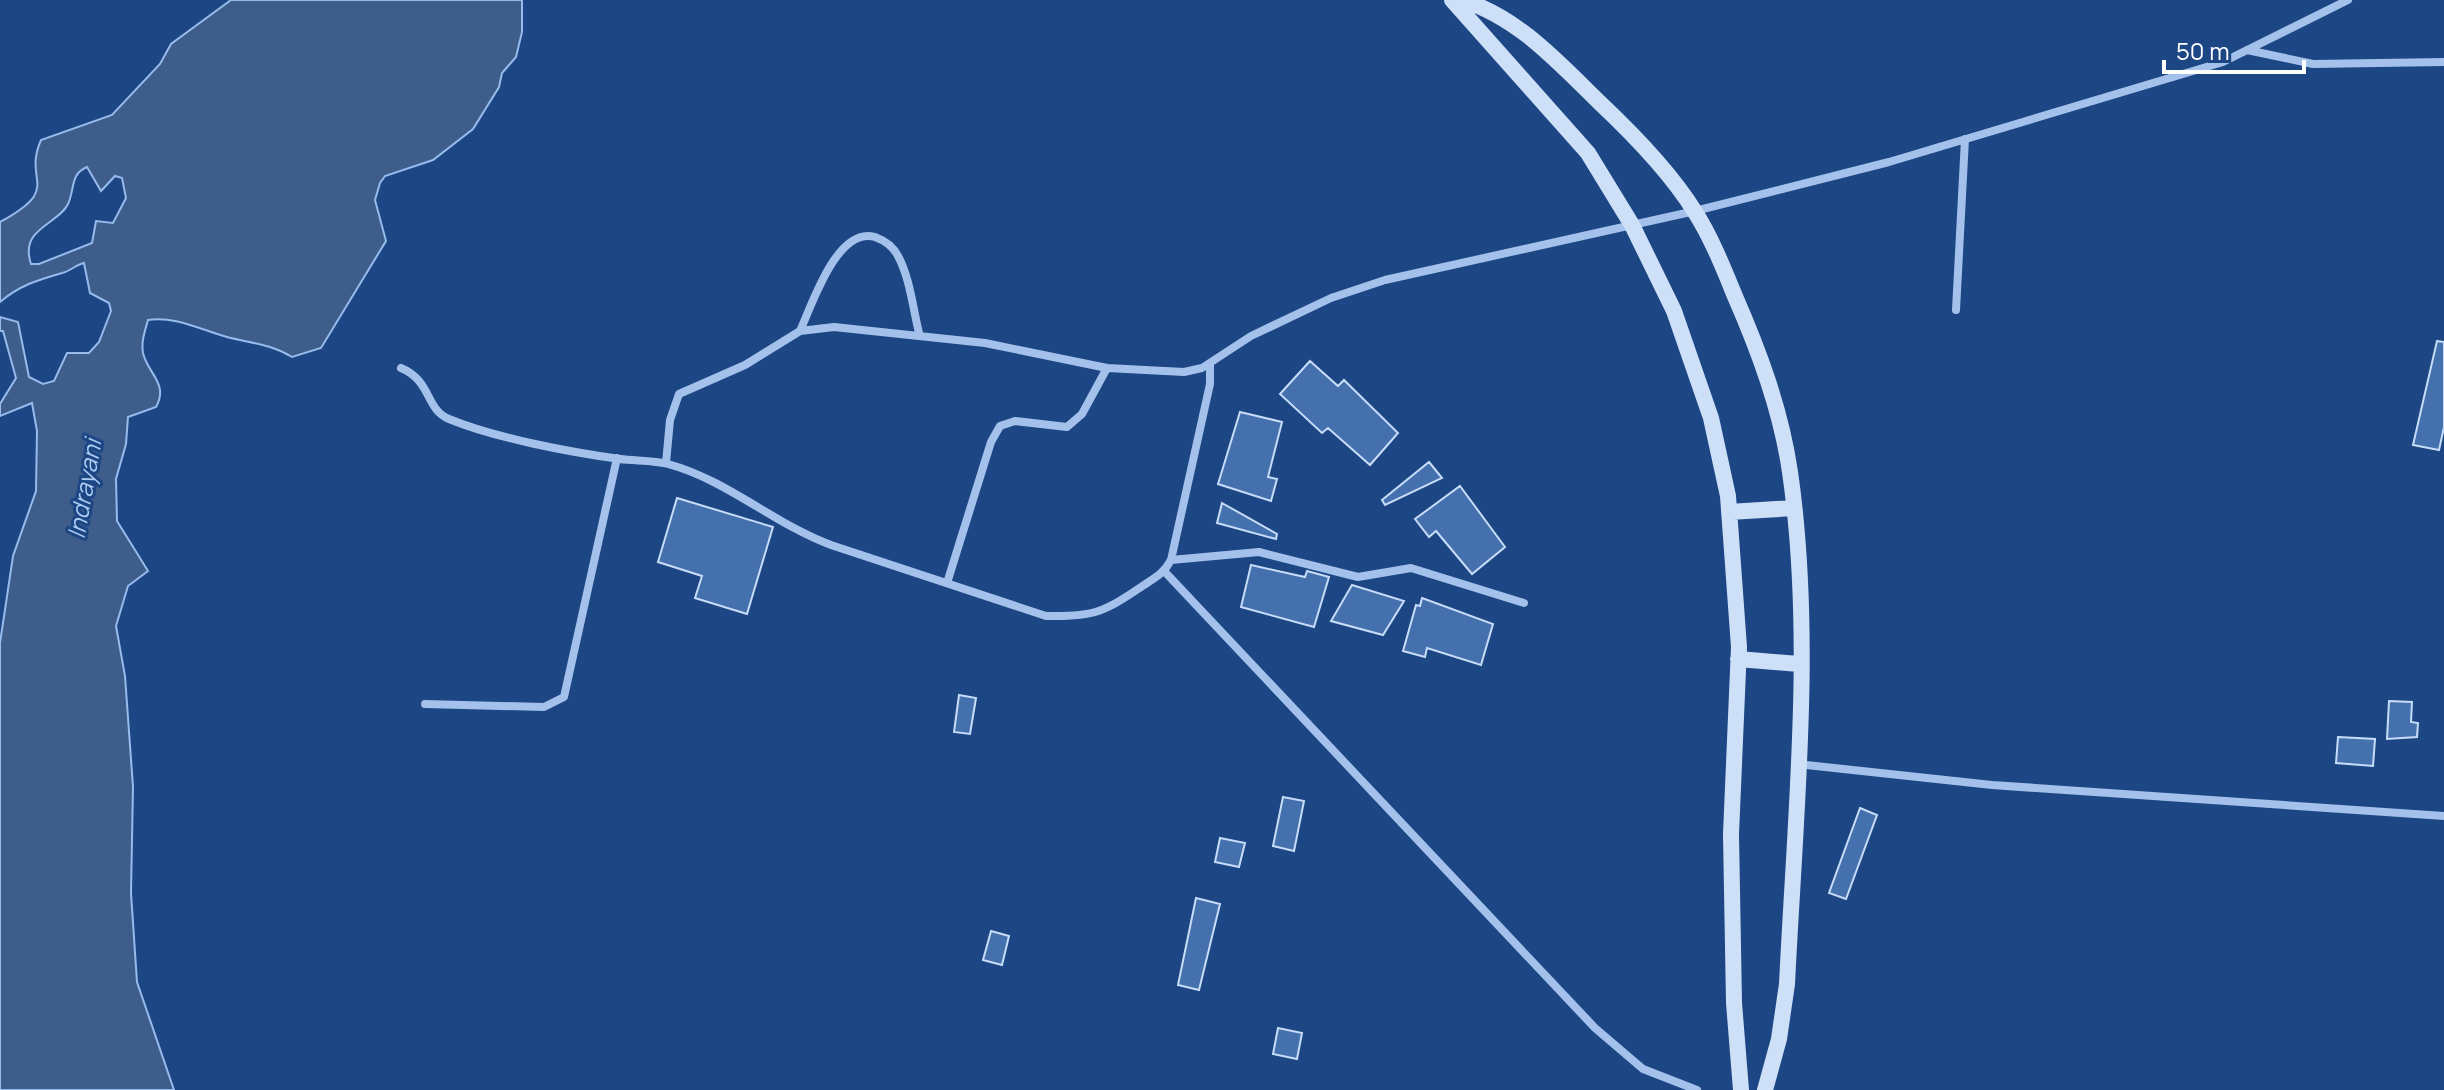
<svg xmlns="http://www.w3.org/2000/svg" width="2444" height="1090" viewBox="0 0 2444 1090" font-family="Manrope,sans-serif">
  <rect width="100%" height="100%" fill="#1c4684"/>
  <path fill="#3e5d8b" stroke="#96bbec" stroke-width="2" fill-rule="evenodd" d="M231,0H522V32L516,57L502,73L499,87L473,129L433,160L385,176L380,183L375,200L386,241L321,348L292,357C271,344 250,343 227,337C201,330 176,316 148,320C145,331 141,341 143,353C148,374 169,384 156,407L128,417L126,444L116,479L117,521L148,571L128,586L116,626L125,676L133,787L131,893L137,982L174,1090H0V643L13,556L36,491L37,431L32,403L0,416V404L16,378L3,331H0V317L18,322L29,377L43,384L54,381L67,353H89L99,342L111,311L109,303L90,293L84,263C75,265 71,271 62,273C38,280 20,285 0,302V222C64,187 22,183 41,140L112,115L160,64L171,44ZM87,167L101,191L115,176L122,178L126,198L113,223L96,221L92,243L39,264H31C19,228 58,225 68,204C75,189 70,174 87,167Z"/>
  <path fill="#4470ad" stroke="#c7dcf8" stroke-width="2" d="M2437,341L2444,342V427L2439,450L2413,445Z
    M1310,361L1338,386L1344,380L1398,433L1370,465L1328,428L1322,433L1280,394Z
    M1240,412L1282,422L1268,477L1277,479L1271,501L1218,484Z
    M1429,462L1442,478L1385,505L1382,500Z
    M1460,486L1505,547L1472,574L1436,531L1429,537L1415,519Z
    M677,498L773,527L747,614L695,598L702,576L658,562Z
    M1222,503L1277,534L1276,539L1217,523Z
    M1251,565L1305,577L1307,571L1329,577L1314,627L1241,607Z
    M1352,585L1404,601L1383,635L1331,621Z
    M1422,598L1493,624L1481,665L1427,648L1425,657L1403,651L1416,605L1420,606Z
    M959,695L976,698L970,734L954,732Z
    M2389,701L2412,702L2411,722L2418,723L2417,737L2387,739Z
    M2338,737L2375,739L2373,766L2336,763Z
    M1283,797L1304,801L1294,851L1273,846Z
    M1860,808L1877,815L1846,899L1829,893Z
    M1220,838L1245,843L1239,867L1215,862Z
    M1196,898L1220,904L1199,990L1178,985Z
    M991,931L1009,936L1002,965L983,960Z
    M1278,1028L1302,1033L1297,1059L1273,1054Z"/>
  <g fill="none" stroke-linecap="round" stroke-linejoin="round">
    <path stroke="#a3c1ea" stroke-width="8" d="M2247,50L2313,64L2444,62
      M1956,310L1965,139
      M800,331C812,305 837,226 875,237C886,241 893,246 898,256C910,278 913,309 919,333
      M401,368C432,381 425,409 449,419C495,438 569,452 620,459C636,461 653,460 668,464C727,480 774,524 831,545L1046,616C1095,617 1104,612 1144,585C1156,577 1164,573 1171,560L1210,384V365
      M666,463L670,420L679,394L745,365L800,331L834,327L985,343L1107,368L1184,372L1202,368L1251,336L1331,298L1385,280L1695,211L1889,162L2223,62L2348,0
      M1171,560L1259,552L1358,577L1411,568L1524,603
      M1165,572L1595,1028L1643,1069L1697,1090
      M947,583L991,442L1000,426L1015,421L1067,427L1082,414L1107,368
      M425,704L544,707L564,697L617,458
      M1797,764L1992,785L2444,816"/>
    <path stroke="#cedff8" stroke-width="16" d="M1452,0L1588,153L1632,225L1674,311L1711,418L1728,496L1739,647L1731,834L1734,1003L1741,1090
      M1462,0C1518,17 1559,63 1600,103C1634,135 1671,173 1695,212C1711,237 1723,267 1734,294C1759,351 1781,410 1790,472C1814,638 1795,816 1787,984L1779,1039L1765,1090
      M1729,512L1794,508
      M1738,659L1799,664"/>
  </g>
  <g text-anchor="middle" stroke-width="6" stroke-linejoin="round" paint-order="stroke">
    <g font-size="24" font-style="italic" fill="#aecbf2" stroke="#1c4684">
      <text transform="translate(85 489) rotate(-80)" y="8">Indrayani</text>
    </g>
  </g>
  <path d="M2164 60v12h140v-12" fill="none" stroke="#ffffff" stroke-width="4"/>
  <text x="2176" y="60" font-size="24" fill="#ffffff" stroke="#1c4684" stroke-width="6" paint-order="stroke">50 m</text>
</svg>
